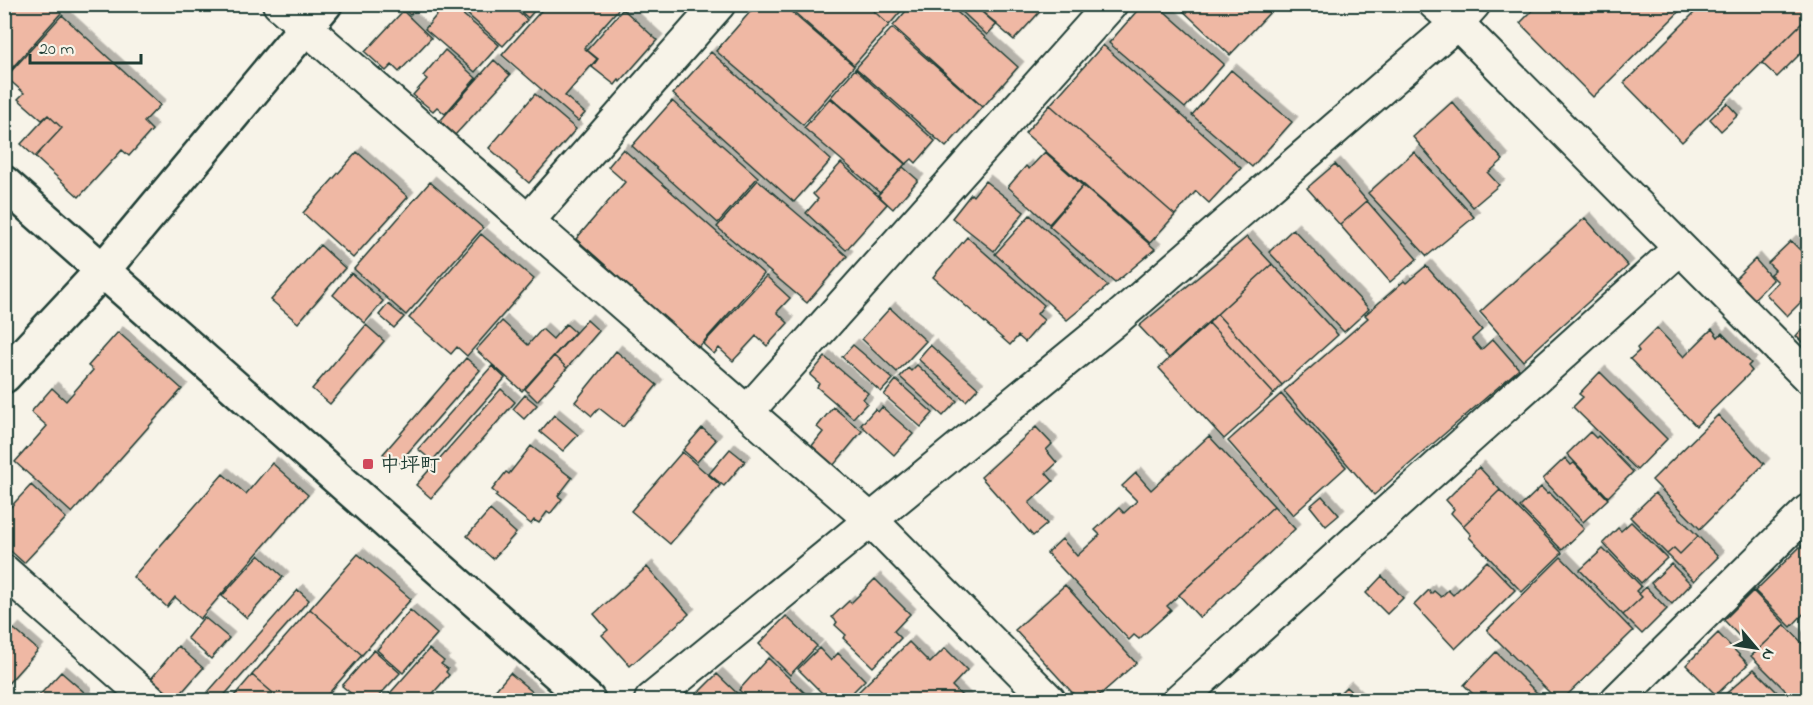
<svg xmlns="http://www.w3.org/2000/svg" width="1813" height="705" viewBox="0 0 1813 705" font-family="'Indie Flower','Klee One',sans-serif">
  <defs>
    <filter id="shadow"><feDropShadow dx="5.5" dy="-5.5" stdDeviation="0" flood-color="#0004"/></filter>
  </defs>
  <rect width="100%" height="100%" fill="#f7f3e8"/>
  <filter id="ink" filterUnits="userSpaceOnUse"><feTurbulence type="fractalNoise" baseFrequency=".0167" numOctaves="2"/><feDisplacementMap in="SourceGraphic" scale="12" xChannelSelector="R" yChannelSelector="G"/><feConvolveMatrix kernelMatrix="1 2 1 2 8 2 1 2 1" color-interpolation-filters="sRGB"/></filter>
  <g filter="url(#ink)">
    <path fill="#efb8a4" stroke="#1f3d34" stroke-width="1.5" filter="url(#shadow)" d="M4,4H52L61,13L4,77Z
      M399,4H420L410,15Z
      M456,4H509L527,20L503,46Z
      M513,4H540L528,18Z
      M547,4L621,6L584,48L597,59L565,96L585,113L578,121L502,55Z
      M757,4H782L854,66L803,125L716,51Z
      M800,4H866L889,25L854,65L794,12Z
      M866,4H907L889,25Z
      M912,4H948L1018,67L983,107L893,26Z
      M954,4H976L975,6L997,24L987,35Z
      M976,4H1046V5L1014,40L975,6Z
      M1143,4H1156L1224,64L1185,108L1109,43Z
      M1180,4H1266L1272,10L1230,55L1178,6Z
      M1539,4H1687L1593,97L1520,23Z
      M1703,4H1804L1808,9V17L1682,142L1624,83Z
      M445,5L452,10L455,8L499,45L475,72L425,29Z
      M623,9L657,40L620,82L619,80L615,85L592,67L598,59L587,50Z
      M403,11L431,38L399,72L392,65L386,71L365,52Z
      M62,15L160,105L144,122L152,130L129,156L122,150L79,197L35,157L62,128L48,115L42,120L18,99L24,93L6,77Z
      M1808,17V46L1777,77L1762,63Z
      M892,28L982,107L946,147L856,68Z
      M1103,45L1241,168L1209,203L1196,191L1175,215L1050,105Z
      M445,50L476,78L445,114L437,107L433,111L413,95L427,79L423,76Z
      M711,52L831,160L794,202L673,94Z
      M494,60L510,75L455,135L440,121Z
      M855,69L935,141L916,163L912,159L906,164L831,97Z
      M1231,70L1292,122L1252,167L1192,115Z
      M535,94L576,129L529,183L489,148Z
      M830,98L905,164L880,193L804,128Z
      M672,101L758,177L718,223L632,146Z
      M1452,102L1503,160L1488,173L1499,185L1473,207L1413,137Z
      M1727,103L1738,115L1721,131L1710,119Z
      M1050,105L1175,215L1150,243L1025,133Z
      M48,115L62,128L35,157L21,144Z
      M623,149L764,274L698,348L576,239L625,182L608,167Z
      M357,152L408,197L353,258L303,213Z
      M1045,152L1083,186L1049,224L1008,187L1026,166L1029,169Z
      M1414,152L1474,217L1427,256L1368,193Z
      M841,163L887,204L846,250L806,213L818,199L813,194Z
      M1335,164L1367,201L1340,225L1307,188Z
      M903,167L918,180L893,209L878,195Z
      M758,180L847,256L807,303L717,227Z
      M985,181L1024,212L994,251L952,218L971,194L973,196Z
      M430,182L483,228L406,315L354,269Z
      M1083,186L1155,249L1115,283L1049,226Z
      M1367,201L1417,259L1390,282L1340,225Z
      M1030,215L1108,286L1067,320L995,254Z
      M1585,218L1628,266L1523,361L1480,312Z
      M1293,229L1369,309L1344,332L1269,252Z
      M481,234L534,279L467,356L457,347L451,354L409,318Z
      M967,237L1044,305L1037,314L1044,320L1025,342L1018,336L1010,345L933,277Z
      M1247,237L1272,264L1169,358L1139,326Z
      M1791,241L1808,258V295L1787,316L1766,294L1778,282L1770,274L1775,270L1768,263Z
      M320,245L345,268L298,323L271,300Z
      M1755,259L1773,280L1754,299L1735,279Z
      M1272,264L1338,335L1282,385L1217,314Z
      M1426,266L1482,330L1472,339L1481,350L1493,339L1519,369L1374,495L1284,391L1368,318L1365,315L1404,281L1406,283Z
      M351,273L383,301L365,323L333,295Z
      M766,276L790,298L777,312L788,323L767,346L756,336L733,361L719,348L714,354L703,344Z
      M388,304L404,317L394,328L379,315Z
      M890,308L926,341L897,372L862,339Z
      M1217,314L1282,385L1274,394L1209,323Z
      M587,320L599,331L567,368L554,356Z
      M502,321L528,345L542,329L553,339L566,324L575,332L522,391L476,350Z
      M1808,322V348L1796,336Z
      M1209,323L1274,394L1224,439L1159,368Z
      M366,325L384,341L330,404L312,389Z
      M1657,328L1684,357L1712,329L1718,337L1722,333L1751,363L1748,366L1752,371L1696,426L1630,359L1639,351L1637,348Z
      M118,332L182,389L72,513L15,462L47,426L31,412L52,388L66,401L93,370L88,366Z
      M853,345L893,379L881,392L842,357Z
      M930,345L978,388L966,401L918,359Z
      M616,351L657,385L623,427L599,408L592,416L575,402Z
      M554,356L567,368L537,401L525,389Z
      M825,357L868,393L863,399L867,403L853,418L817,387L819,383L810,375Z
      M466,358L480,370L397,465L383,454Z
      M917,365L957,401L943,416L900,377L908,368L911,371Z
      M492,366L505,378L432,461L418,449Z
      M1600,372L1667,439L1637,470L1573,407L1583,397L1579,394Z
      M896,380L933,413L921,427L884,395Z
      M501,389L515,402L431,498L416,485Z
      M1281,394L1346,467L1293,515L1228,441Z
      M525,395L537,405L524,419L513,409Z
      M833,407L862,431L833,466L811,447L823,432L817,427Z
      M882,407L913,434L894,455L861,425L875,409L878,412Z
      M554,415L578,435L563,451L540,432Z
      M1718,415L1764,464L1700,529L1652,480Z
      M1036,427L1052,444L1046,450L1057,463L1046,473L1053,481L1029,503L1047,524L1033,536L981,477Z
      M702,428L716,440L697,462L683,450Z
      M1590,432L1596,438L1598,436L1633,472L1608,497L1567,454Z
      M1209,436L1274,506L1167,606L1171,610L1139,639L1134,635L1129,640L1047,553L1062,539L1077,556L1100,535L1095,530L1119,508L1124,513L1137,501L1122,486L1136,473L1151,490Z
      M531,446L572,478L558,496L562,499L550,514L547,512L539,523L534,520L531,524L495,496L497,494L492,490L506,472L509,474Z
      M730,449L745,461L724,486L709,474Z
      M682,452L720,485L670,544L631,511Z
      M1565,458L1571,465L1574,463L1608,499L1583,522L1543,479Z
      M272,463L308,495L200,619L175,597L167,607L133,577L223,474L246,494Z
      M1479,467L1500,490L1463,526L1451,513L1454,509L1446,500Z
      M31,485L66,518L24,563L4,545V514Z
      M1541,487L1547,493L1549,492L1584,529L1562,550L1520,507Z
      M1500,490L1562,553L1522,592L1469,537L1471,535L1463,526Z
      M1655,493L1698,536L1680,554L1674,548L1667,554L1630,517Z
      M1322,496L1339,515L1326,526L1310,506Z
      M1274,506L1295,529L1200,618L1179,595Z
      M490,510L516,533L493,559L467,536Z
      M1631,522L1667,558L1641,583L1603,543L1618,528L1621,531Z
      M1698,536L1718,557L1694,581L1667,554L1674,548L1680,554Z
      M1808,545V609L1791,627L1755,591L1801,546L1805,549Z
      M1603,549L1608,554L1609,553L1641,586L1636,591L1642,597L1623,615L1580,570Z
      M358,554L411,599L362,655L310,609Z
      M259,555L283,577L247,618L222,596Z
      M1561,557L1633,631L1562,700H1557L1487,630Z
      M1487,561L1515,590L1455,649L1414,605L1429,590L1431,594L1434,591L1441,597L1448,590L1453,595Z
      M1671,564L1691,584L1672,604L1651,583Z
      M647,567L689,614L630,666L602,635L608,630L594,614Z
      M1382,576L1403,598L1387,614L1366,593Z
      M875,579L910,614L894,631L901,638L873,667L843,638L846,635L835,625L837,622L832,617L849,601L851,603Z
      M1065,585L1136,663L1094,700H1079L1015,630Z
      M1646,587L1667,609L1642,634L1623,615L1642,597L1639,594Z
      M298,590L309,600L220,700H201Z
      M1753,591L1785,624L1755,653L1724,620Z
      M310,609L362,655L323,700H281L252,675Z
      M410,610L437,634L403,673L377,650Z
      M786,616L817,646L790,675L759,644Z
      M204,617L229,638L211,659L187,638Z
      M1785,625L1808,649V700H1795L1751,656Z
      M14,629L38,650L4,688V640Z
      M1718,633L1748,664L1716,695L1686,665Z
      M909,642L930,663L945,648L967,670L952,686L966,700H850Z
      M178,646L203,668L176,699L151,679Z
      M819,648L831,661L838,653L865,680L845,700H829L798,669Z
      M429,649L444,661L441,664L448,669L446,672L449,675L427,700H384Z
      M374,650L400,673L375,700H359L342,686Z
      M1496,652L1537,693L1530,700H1496L1494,698L1491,700H1479L1464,685Z
      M768,658L807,695L802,700H750L739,690Z
      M1754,669L1785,700H1719Z
      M61,672L85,693L86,700H35Z
      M510,673L542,700H487Z
      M717,674L744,700H691Z
      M252,675L281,700H239L234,696Z
      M1346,687L1360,700H1333Z"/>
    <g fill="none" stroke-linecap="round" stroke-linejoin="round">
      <g stroke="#1f3d34" stroke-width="36">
        <path id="minor" d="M279,4L872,521L1049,700
          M1435,4L1457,23L1808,377
          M528,221L719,4
          M747,412L1111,4
          M4,571L150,700
          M651,700L1120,316L1457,23L1474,4
          M1179,700L1680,248
          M1617,700L1808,511"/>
      </g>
      <g stroke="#1f3d34" stroke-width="38">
        <path id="tertiary" d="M4,183L588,700
          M4,376L103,270L325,4"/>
      </g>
      <use href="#minor" stroke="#f7f3e8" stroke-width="32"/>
      <use href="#tertiary" stroke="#f7f3e8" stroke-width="33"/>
    </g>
  </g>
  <rect fill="#d1495b" stroke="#f7f3e8" stroke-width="2" x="362" y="458" width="12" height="12" rx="3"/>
  <g text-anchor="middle" stroke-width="4.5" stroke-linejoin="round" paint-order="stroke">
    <g font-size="20" font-weight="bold" fill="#1f3d34" stroke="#f7f3e8" text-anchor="start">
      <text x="380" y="471">中坪町</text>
    </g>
  </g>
  <rect width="1813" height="705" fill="none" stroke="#f7f3e8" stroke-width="24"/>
  <rect x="12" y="12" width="1789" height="681" fill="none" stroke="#1f3d34" stroke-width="2" filter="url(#ink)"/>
  <g transform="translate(1756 648) rotate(119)" stroke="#f7f3e8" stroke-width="4.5" paint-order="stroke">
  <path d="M0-4.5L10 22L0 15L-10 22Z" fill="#1f3d34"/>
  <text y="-9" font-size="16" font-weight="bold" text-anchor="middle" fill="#1f3d34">N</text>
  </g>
  <path d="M30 54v9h111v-9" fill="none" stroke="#1f3d34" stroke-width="3"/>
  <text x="39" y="54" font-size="18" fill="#1f3d34" stroke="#f7f3e8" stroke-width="4.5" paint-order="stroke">20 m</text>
</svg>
